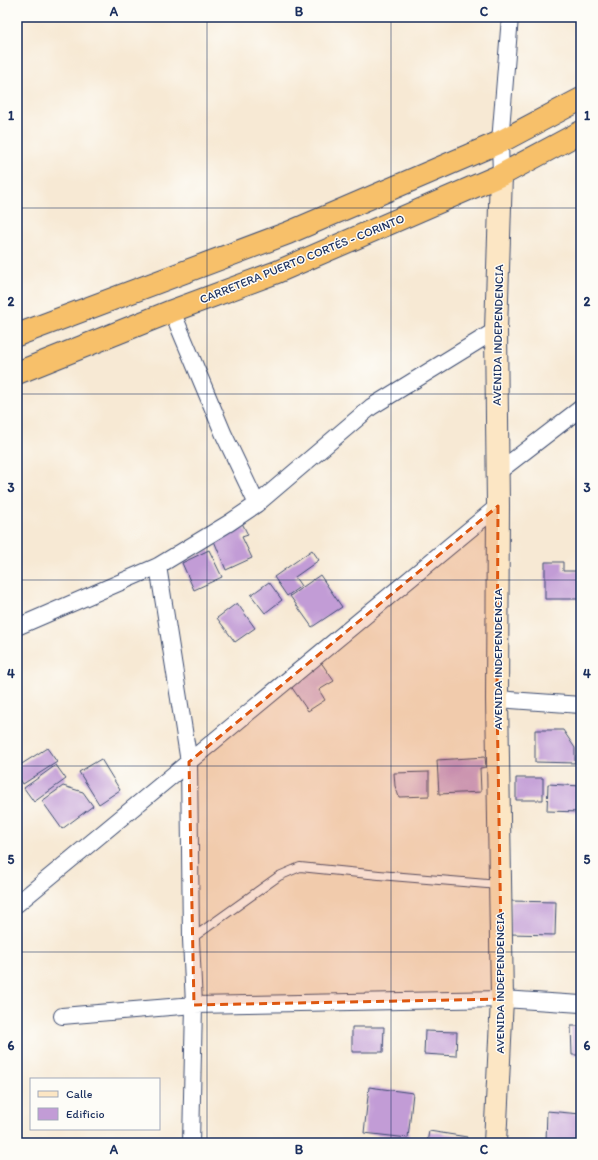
<svg xmlns="http://www.w3.org/2000/svg" width="598" height="1160" viewBox="0 0 598 1160" font-family="Itim,sans-serif">
  <rect width="100%" height="100%" fill="#fdfcf7"/>
  <filter id="ink" filterUnits="userSpaceOnUse"><feTurbulence type="fractalNoise" baseFrequency=".025" numOctaves="2"/><feDisplacementMap in="SourceGraphic" scale="8" xChannelSelector="R" yChannelSelector="G"/><feConvolveMatrix kernelMatrix="1 2 1 2 8 2 1 2 1" color-interpolation-filters="sRGB"/></filter>
  <filter id="wash" filterUnits="userSpaceOnUse"><feTurbulence type="fractalNoise" baseFrequency=".012" numOctaves="4" result="noise"/><feDisplacementMap in="SourceGraphic" scale="16" xChannelSelector="R" yChannelSelector="G"/><feGaussianBlur stdDeviation="0.9" result="paint"/><feColorMatrix in="noise" values="0 0 0 0 0 0 0 0 0 0 0 0 0 0 0 0 0 1.4 0 .05"/><feComposite in="paint" operator="in"/></filter>
  <g filter="url(#wash)">
    <rect width="100%" height="100%" fill="#f7e9d4"/>
    <g id="blocks">
      <path fill="#c29cd6" d="M240,519L248,535L242,537L252,558L226,570L212,536Z
        M209,550L222,577L194,590L182,563Z
        M312,550L319,560L295,577L301,586L287,596L274,577Z
        M545,562H563V571H581V599H545Z
        M320,575L342,607L312,627L290,596Z
        M269,582L282,600L265,613L251,595Z
        M237,603L255,628L235,642L217,618Z
        M580,641L581,642V664H577Z
        M320,661L334,681L319,690L325,700L308,711L288,682Z
        M535,730H563L575,748V763L535,762Z
        M47,748L57,762L23,784L17,774V767Z
        M485,757L486,767L480,768L481,792L439,794L437,760Z
        M101,759L120,790L99,804L79,772Z
        M56,765L66,779L34,802L24,788Z
        M429,772V796L399,797L395,786L394,773Z
        M516,778H543V800H516Z
        M548,784L581,786L580,812L547,811Z
        M63,786L83,792L93,806L62,829L42,801Z
        M511,901L556,902L555,935L510,934Z
        M571,1026H581V1055H572Z
        M352,1027H384L383,1052H352Z
        M425,1031L457,1032L456,1056L424,1054Z
        M369,1087L413,1093L408,1138L364,1133Z
        M547,1111L581,1114V1143L546,1142Z
        M429,1131L467,1137L466,1143H427Z"/>
    </g>
  </g>
  <g filter="url(#ink)">
    <use href="#blocks" fill-opacity="0" stroke="#3c4b70" stroke-width="1"/>
    <g fill="none" stroke-linecap="round" stroke-linejoin="round">
      <g stroke="#3c4b70" stroke-width="10">
        <path id="lane" d="M191,939L279,876L300,867L379,875L499,885"/>
      </g>
      <g stroke="#3c4b70" stroke-width="18">
        <path id="street" d="M501,175L500,142L510,17
          M172,311L224,435L257,504
          M498,472L581,408
          M158,566L189,762L191,939L194,1005L191,1143
          M17,627L158,566L229,523L257,504L371,407L496,330
          M497,699L581,705
          M17,904L498,506
          M62,1016L194,1005L502,999L581,1004"/>
      </g>
      <g stroke="#3c4b70" stroke-width="24">
        <path id="secondary" d="M495,1143L502,999L497,699L498,506L496,330L501,175"/>
      </g>
      <g stroke="#3c4b70" stroke-width="24">
        <path id="highway" d="M17,335L288,233L500,142L581,99
          M17,373L172,311L277,272L501,175L581,132"/>
      </g>
      <use href="#lane" stroke="#fff" stroke-width="8"/>
      <use href="#street" stroke="#fff" stroke-width="16"/>
      <use href="#secondary" stroke="#fce6c4" stroke-width="22"/>
      <use href="#highway" stroke="#f7c06b" stroke-width="22"/>
    </g>
  </g>
  <path fill="#de5710" fill-opacity="0.2" stroke="#de5710" stroke-width="3" stroke-dasharray="8 5" stroke-linejoin="round" d="M498,506L497,699L502,999L194,1005L189,762Z"/>
  <path fill="none" stroke="#1b2f5e" stroke-width="1" stroke-opacity="0.55" d="M207,17V1143M391,17V1143M17,208H581M17,394H581M17,580H581M17,766H581M17,952H581"/>
  <g text-anchor="middle" stroke-width="3" stroke-linejoin="round" paint-order="stroke">
    <g font-size="12" fill="#1b2f5e" stroke="#fdfcf7">
      <text transform="translate(302 259) rotate(-22)" y="4">CARRETERA PUERTO CORTÉS - CORINTO</text>
      <text transform="translate(498 335) rotate(-89)" y="4">AVENIDA INDEPENDENCIA</text>
      <text transform="translate(498 659) rotate(-90)" y="4">AVENIDA INDEPENDENCIA</text>
      <text transform="translate(500 983) rotate(-90)" y="4">AVENIDA INDEPENDENCIA</text>
    </g>
  </g>
  <rect width="598" height="1160" fill="none" stroke="#fdfcf7" stroke-width="44"/>
  <rect x="30" y="1078" width="130" height="52" fill="#fdfcf7" stroke="#a3aaba"/>
  <rect x="38" y="1091" width="20" height="6" fill="#fce6c4" stroke="#a3aaba"/>
  <text x="66" y="1098" font-size="12" fill="#1b2f5e">Calle</text>
  <rect x="38" y="1108" width="20" height="12" fill="#c29cd6" stroke="#a3aaba"/>
  <text x="66" y="1118" font-size="12" fill="#1b2f5e">Edificio</text>
  <rect x="22" y="22" width="554" height="1116" fill="none" stroke="#1b2f5e" stroke-width="1.5"/>
  <g font-size="13" text-anchor="middle" font-weight="bold" fill="#1b2f5e">
    <text x="114" y="16">A</text>
    <text x="299" y="16">B</text>
    <text x="484" y="16">C</text>
    <text x="11" y="120">1</text>
    <text x="587" y="120">1</text>
    <text x="11" y="306">2</text>
    <text x="587" y="306">2</text>
    <text x="11" y="492">3</text>
    <text x="587" y="492">3</text>
    <text x="11" y="678">4</text>
    <text x="587" y="678">4</text>
    <text x="11" y="864">5</text>
    <text x="587" y="864">5</text>
    <text x="11" y="1050">6</text>
    <text x="587" y="1050">6</text>
    <text x="114" y="1154">A</text>
    <text x="299" y="1154">B</text>
    <text x="484" y="1154">C</text>
  </g>
</svg>
